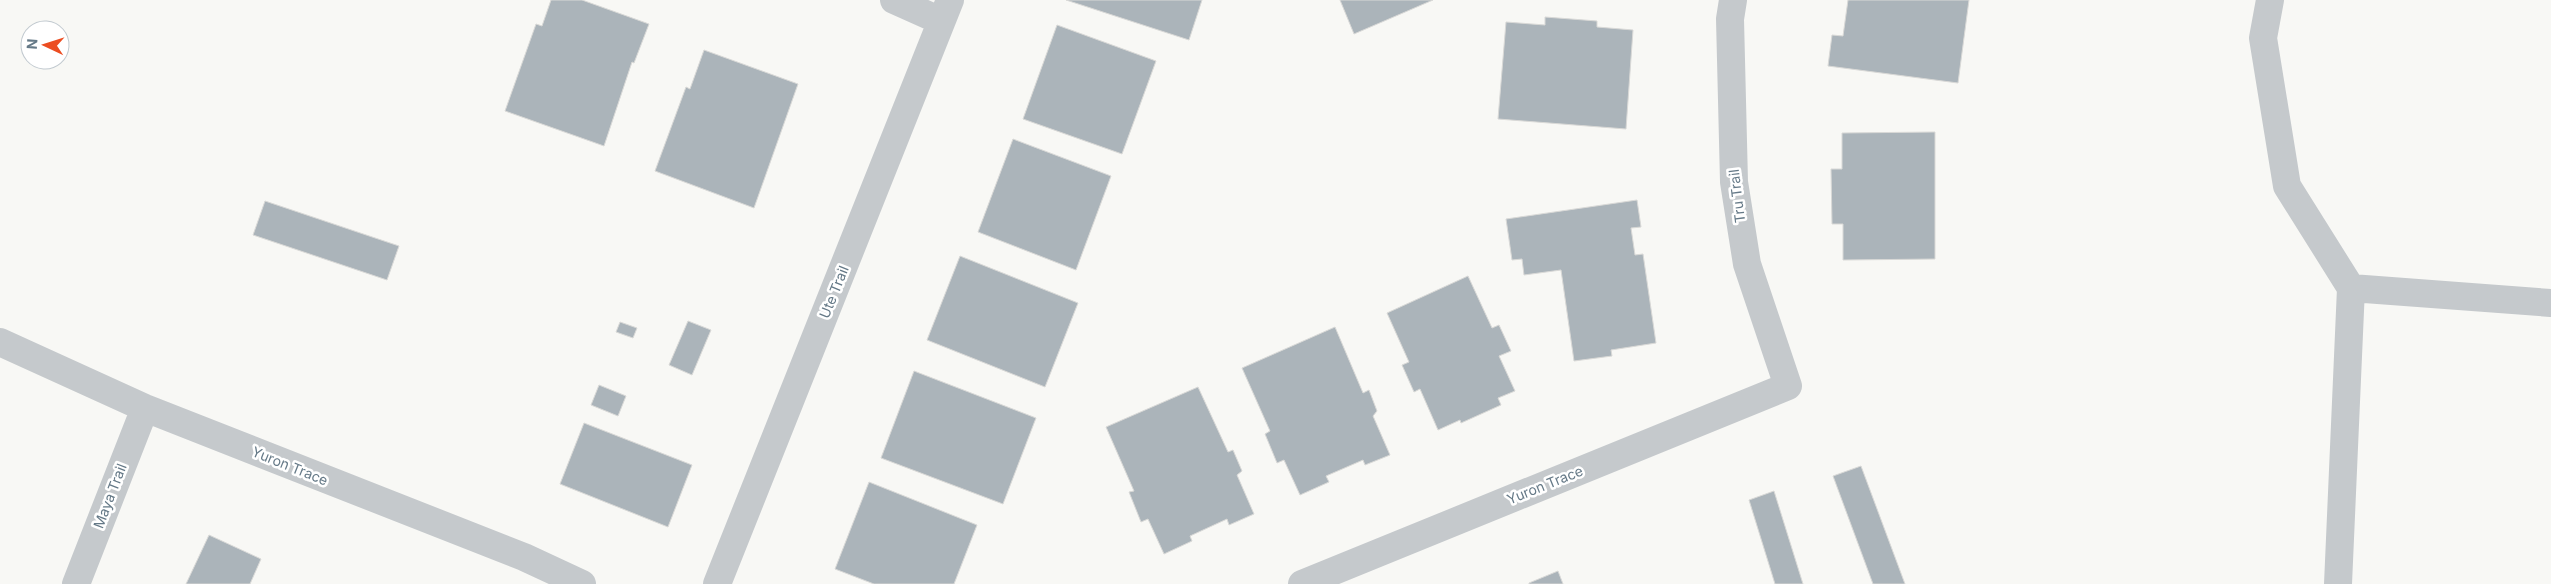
<svg xmlns="http://www.w3.org/2000/svg" width="2551" height="584" viewBox="0 0 2551 584" font-family="Inter,sans-serif">
  <rect width="100%" height="100%" fill="#f8f8f5"/>
  <path fill="#abb4ba" stroke="#d9d9d7" d="M551,0H582L649,24L634,63L632,62L604,146L505,111L536,24L542,26Z
    M1066,0H1202L1189,40Z
    M1340,0H1433L1354,34Z
    M1848,0H1969L1958,83L1828,66L1832,35L1843,36Z
    M1545,17L1597,21V27L1633,30L1626,129L1498,119L1506,22L1545,25Z
    M1057,25L1156,61L1122,154L1023,119Z
    M704,50L798,84L754,208L655,171L686,87L690,89Z
    M1935,132V259L1843,260V224H1832L1831,169H1842V133Z
    M1013,139L1111,176L1076,270L978,232Z
    M1637,200L1641,227L1631,228L1635,255L1643,254L1656,343L1611,350L1612,356L1574,361L1561,270L1524,275L1522,259L1512,260L1506,219Z
    M265,201L399,246L387,280L253,235Z
    M960,256L1078,303L1045,387L927,340Z
    M1468,276L1492,328L1499,325L1511,351L1499,356L1515,391L1498,398L1501,405L1461,423L1460,420L1438,430L1420,389L1414,392L1402,365L1409,362L1387,313Z
    M688,321L711,330L692,375L669,365Z
    M620,322L637,328L633,338L616,332Z
    M1335,327L1363,393L1369,390L1377,411L1373,416L1390,455L1365,465L1363,460L1326,476L1329,482L1300,495L1284,460L1277,463L1265,434L1270,431L1242,368Z
    M914,371L1036,418L1003,504L881,458Z
    M599,385L626,396L618,416L591,405Z
    M1198,387L1228,452L1233,450L1242,471L1237,475L1254,514L1229,525L1227,519L1190,536L1192,541L1164,554L1148,519L1141,522L1129,492L1134,491L1106,427Z
    M584,423L692,465L668,527L560,484Z
    M1861,466L1905,584H1873L1833,476Z
    M869,482L977,525L954,584H874L835,569Z
    M1774,491L1803,584H1775L1749,500Z
    M209,535L261,559L250,584H186Z
    M1558,571L1563,584H1529V583Z"/>
  <g fill="none" stroke-linecap="round" stroke-linejoin="round">
    <path stroke="#c5c9cc" stroke-width="28" d="M894,0L941,21
      M2270,0L2263,38L2287,186L2351,288L2551,303
      M0,342L145,408L524,557L582,584
      M76,584L145,408
      M717,584L950,0
      M1302,584L1788,386L1747,264L1734,182L1730,19L1733,0
      M2338,584L2351,288"/>
  </g>
  <g text-anchor="middle" stroke-width="5" stroke-linejoin="round" paint-order="stroke">
    <g font-size="14" fill="#657987" stroke="#fff">
      <text transform="translate(1737 196) rotate(-97)" y="5">Tru Trail</text>
      <text transform="translate(834 292) rotate(-68)" y="5">Ute Trail</text>
      <text transform="translate(290 466) rotate(22)" y="5">Yuron Trace</text>
      <text transform="translate(1545 485) rotate(-22)" y="5">Yuron Trace</text>
      <text transform="translate(110 496) rotate(-69)" y="5">Maya Trail</text>
    </g>
  </g>
  <g transform="translate(45 45) rotate(274)"><circle r="24" fill="#ffffff" stroke="#c1c9cf"/>
  <path d="M0-4L9 19L0 12L-9 19Z" fill="#ec4d21"/>
  <text y="-8" font-size="14" font-weight="bold" text-anchor="middle" fill="#657987">N</text>
  </g>
</svg>
